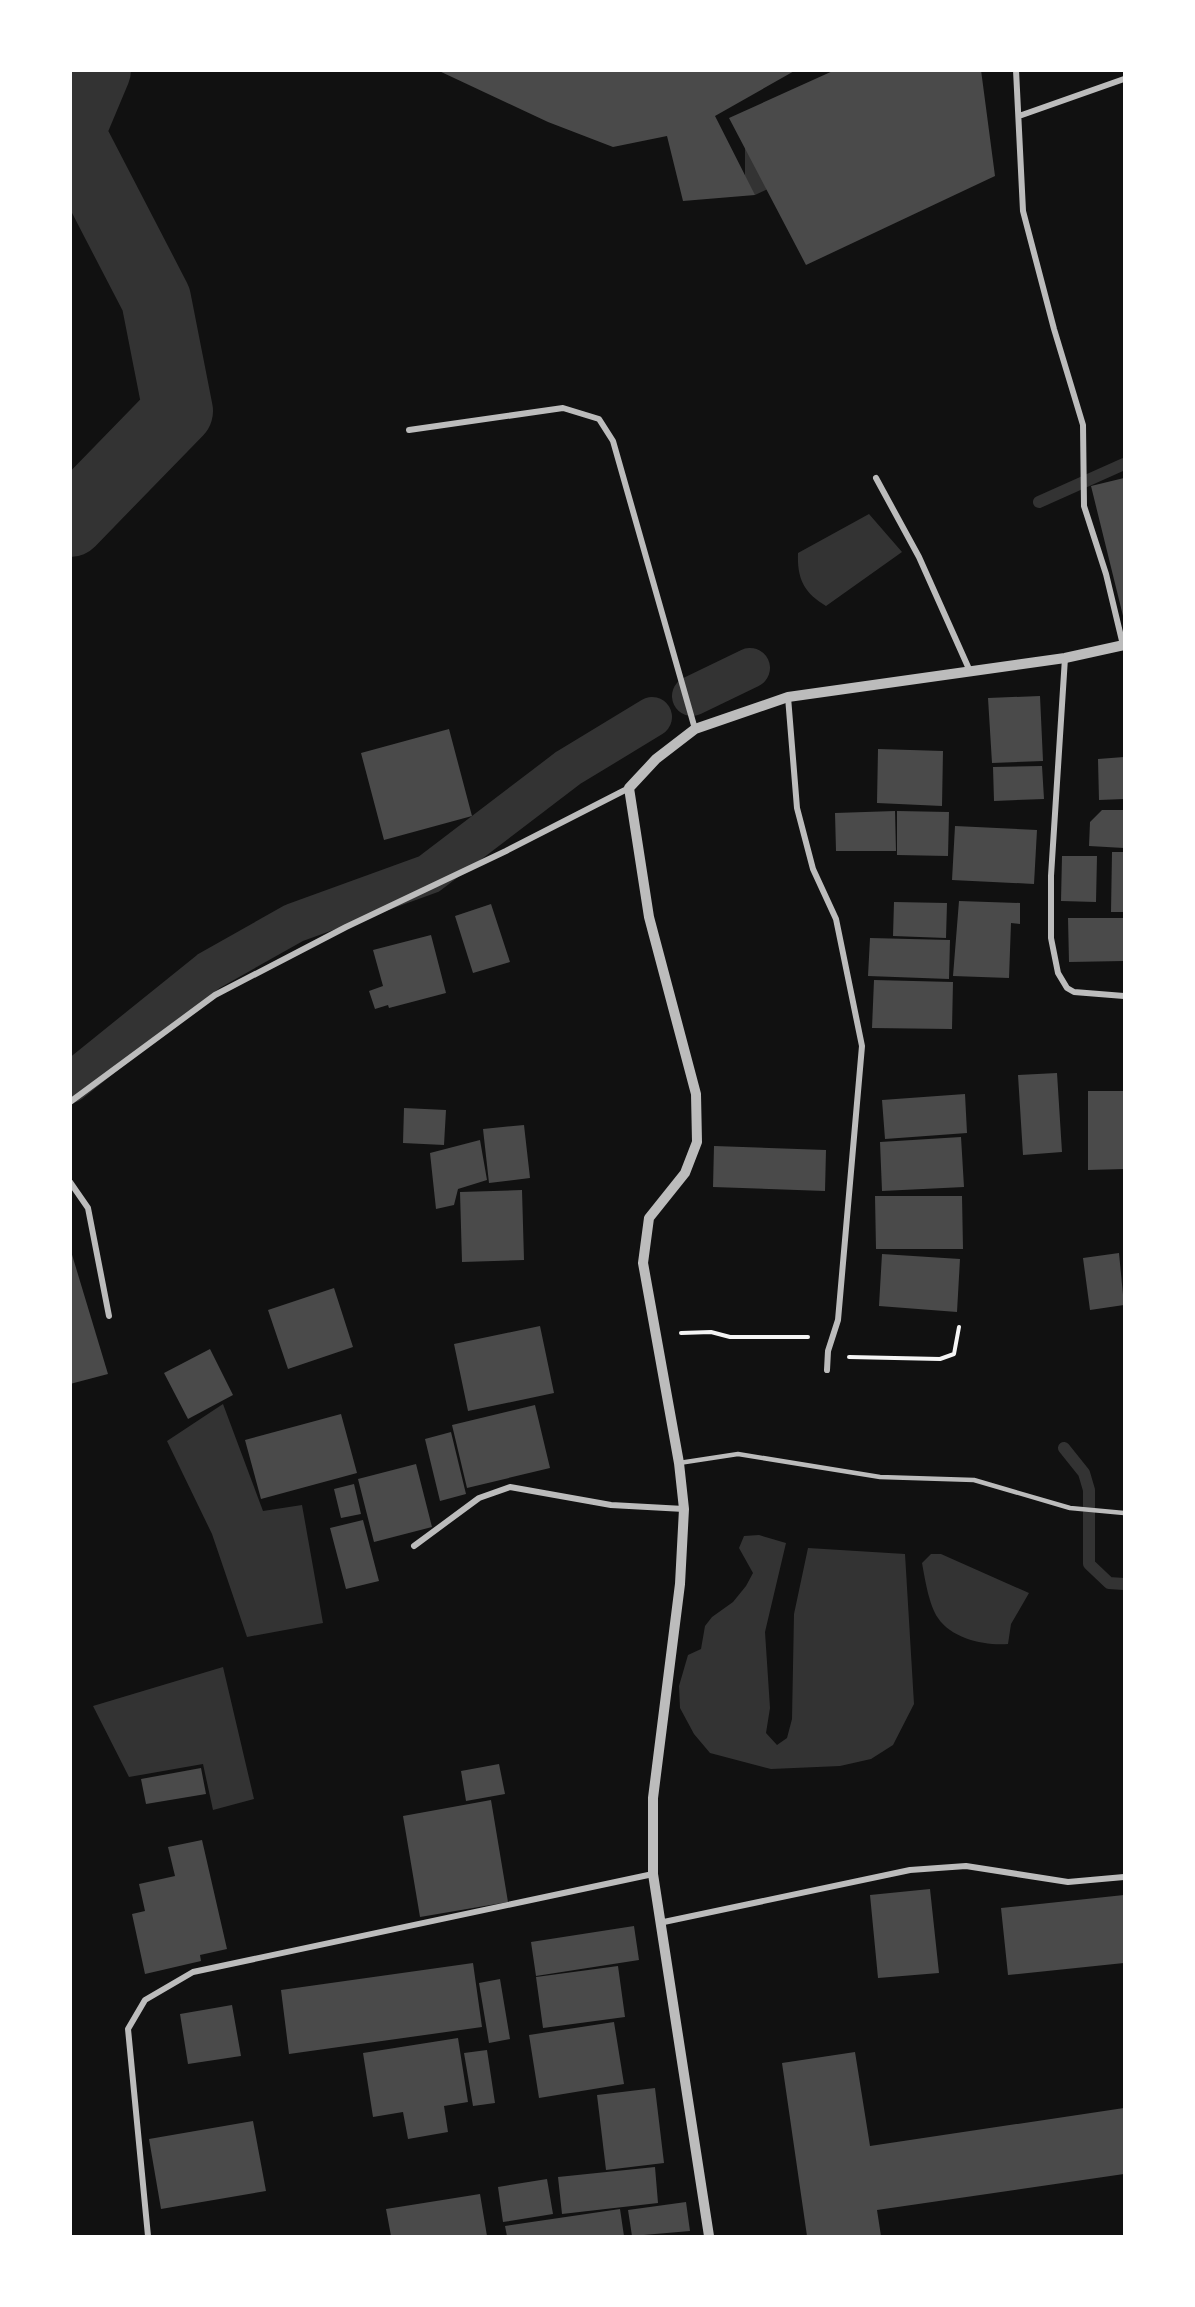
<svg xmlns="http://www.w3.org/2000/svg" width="1195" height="2307" viewBox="0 0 1195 2307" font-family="Overpass,sans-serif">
  <rect width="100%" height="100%" fill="#111"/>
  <path fill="#333" d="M745,133L772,187L755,195L749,191L745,178Z
    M869,514L902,552L826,606C804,593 797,579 798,553Z
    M223,1404L263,1511L302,1505L323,1623L247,1637L212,1534L167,1441Z
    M759,1535L786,1543L765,1632L770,1708L766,1733L777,1745L787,1738L792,1719L794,1614L808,1548L905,1554L914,1704L893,1745L871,1759L840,1766L771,1769L710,1753L694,1734L680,1708L679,1686L688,1655L701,1649L705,1626L712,1617L733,1602L746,1586L753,1573L739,1548L744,1536Z
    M931,1554H941L1029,1593L1011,1624L1008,1644C986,1646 952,1639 938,1618C929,1605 925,1579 922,1563Z
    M223,1667L254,1799L213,1810L203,1764L129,1777L93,1706Z"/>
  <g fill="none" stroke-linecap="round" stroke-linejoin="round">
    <path stroke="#333" stroke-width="12" d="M1039,502L1124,464
      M1064,1448L1084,1473L1089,1490V1564L1109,1583L1124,1584"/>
    <path stroke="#333" stroke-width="40" d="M692,696L750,668
      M70,1083L209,971L294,923L429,874L568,768L652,717"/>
    <path stroke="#333" stroke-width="70" d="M70,132L96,70
      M70,133L156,299L178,411L70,522"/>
  </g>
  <path fill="#4a4a4a" d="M437,70H796L715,116L755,195L683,201L667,136L613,147L548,122Z
    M835,70H981L995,176L806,265L729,118Z
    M1124,478V620L1091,486Z
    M1040,696L1043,761L992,763L988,698Z
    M449,729L472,816L384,840L361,753Z
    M878,749L943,751L942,806L877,803Z
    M1124,757V799L1099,800L1098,759Z
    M1042,766L1044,799L994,801L993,767Z
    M1102,810H1124V848L1089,846L1090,822Z
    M895,811L896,851H836L835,813Z
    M897,811L949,812L948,856L897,855Z
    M955,826L1037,830L1034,884L952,880Z
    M1112,852H1124V912H1111Z
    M1062,856H1097L1096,902L1061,901Z
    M959,901L1020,903V924L1011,923L1009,978L953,976Z
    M894,902L947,903L946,938L893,936Z
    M491,904L510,962L473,973L455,916Z
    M1068,918H1124V961L1069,962Z
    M431,935L446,993L389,1008L388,1005L375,1009L369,991L383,986L373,950Z
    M870,938L950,940L949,979L868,976Z
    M874,980L953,982L952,1029L872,1028Z
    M1057,1073L1062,1152L1023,1155L1018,1075Z
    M1088,1091H1124V1169L1088,1170Z
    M965,1094L967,1133L885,1139L882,1100Z
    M404,1108L446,1110L444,1145L403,1143Z
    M524,1125L530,1178L489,1183L483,1129Z
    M961,1137L964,1187L882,1191L880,1142Z
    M480,1140L487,1180L458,1189L454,1205L436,1209L430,1153Z
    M714,1146L826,1150L825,1191L713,1187Z
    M522,1190L524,1260L462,1262L460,1192Z
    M875,1196H962L963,1249H876Z
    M70,1248L108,1374L70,1384Z
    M1119,1253L1124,1305L1090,1310L1083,1258Z
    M882,1254L960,1259L957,1312L879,1306Z
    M334,1288L353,1347L288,1369L268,1310Z
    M540,1326L554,1393L468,1411L454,1344Z
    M210,1349L233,1395L188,1419L164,1373Z
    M535,1405L550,1468L467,1488L452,1425Z
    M341,1414L357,1473L261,1499L245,1440Z
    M451,1432L466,1494L440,1501L425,1439Z
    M416,1464L432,1527L374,1542L358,1479Z
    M354,1484L361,1514L341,1518L334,1489Z
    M363,1520L379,1581L346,1589L330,1528Z
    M499,1764L505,1794L466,1801L461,1771Z
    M201,1768L206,1794L146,1804L141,1779Z
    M491,1800L508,1902L420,1917L403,1816Z
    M202,1840L227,1949L200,1955L201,1961L145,1974L132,1914L145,1911L139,1884L175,1876L168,1847Z
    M930,1889L939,1973L878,1978L870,1895Z
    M1124,1895V1963L1008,1975L1001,1908Z
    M634,1926L639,1960L536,1976L531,1942Z
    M473,1963L482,2027L289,2054L281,1990Z
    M618,1966L625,2017L543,2028L536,1977Z
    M500,1979L510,2039L489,2043L479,1983Z
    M232,2005L241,2056L188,2064L180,2014Z
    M614,2022L624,2084L539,2098L529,2035Z
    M458,2038L468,2102L444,2106L448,2132L408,2139L403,2112L373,2117L363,2053Z
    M487,2050L495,2103L473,2106L464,2053Z
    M855,2052L870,2146L1124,2108V2174L877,2210L881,2236H807L782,2063Z
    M655,2088L664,2163L606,2170L597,2095Z
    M253,2121L266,2191L161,2209L149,2139Z
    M655,2167L658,2203L562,2214L558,2177Z
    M547,2179L553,2214L503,2222L498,2187Z
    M480,2194L487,2236H391L386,2209Z
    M686,2202L690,2231L632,2236L628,2210Z
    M620,2209L624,2236H507L505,2226Z"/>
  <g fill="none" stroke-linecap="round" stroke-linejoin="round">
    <path stroke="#f5f5f5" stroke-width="4" d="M681,1333L711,1332L730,1337H808
      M849,1357L940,1359L954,1354L959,1327"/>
    <path stroke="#bcbcbc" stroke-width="4.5" d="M679,1463L738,1454L880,1477L974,1480L1070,1508L1124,1513"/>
    <path stroke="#bcbcbc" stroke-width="6" d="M1016,70L1023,211L1054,329L1083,425L1084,506L1106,574L1123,645
      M1019,116L1124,79
      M409,430L563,408L599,419L613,441L695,729
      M876,478L919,557L969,669
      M1065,658L1051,876V938L1058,973L1067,988L1074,992L1124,996
      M788,697L797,808L813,869L836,919L862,1046L838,1320L828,1351L827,1370
      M70,1102L215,995L346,927L506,851L629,788
      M70,1182L88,1208L109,1316
      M414,1546L479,1498L510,1487L611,1505L684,1509
      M659,1923L910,1870L966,1866L1068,1882L1124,1877
      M148,2236L128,2029L145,2000L193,1972L653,1874"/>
    <path stroke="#bcbcbc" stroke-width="10" d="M709,2236L653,1874V1798L680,1584L684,1509L679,1463L643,1263L649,1218L685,1173L697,1142L696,1094L649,917L629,788L656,759L695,729L788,697L1065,658L1124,645"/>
  </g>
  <rect width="1195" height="2307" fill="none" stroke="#ffffff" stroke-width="144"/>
</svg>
